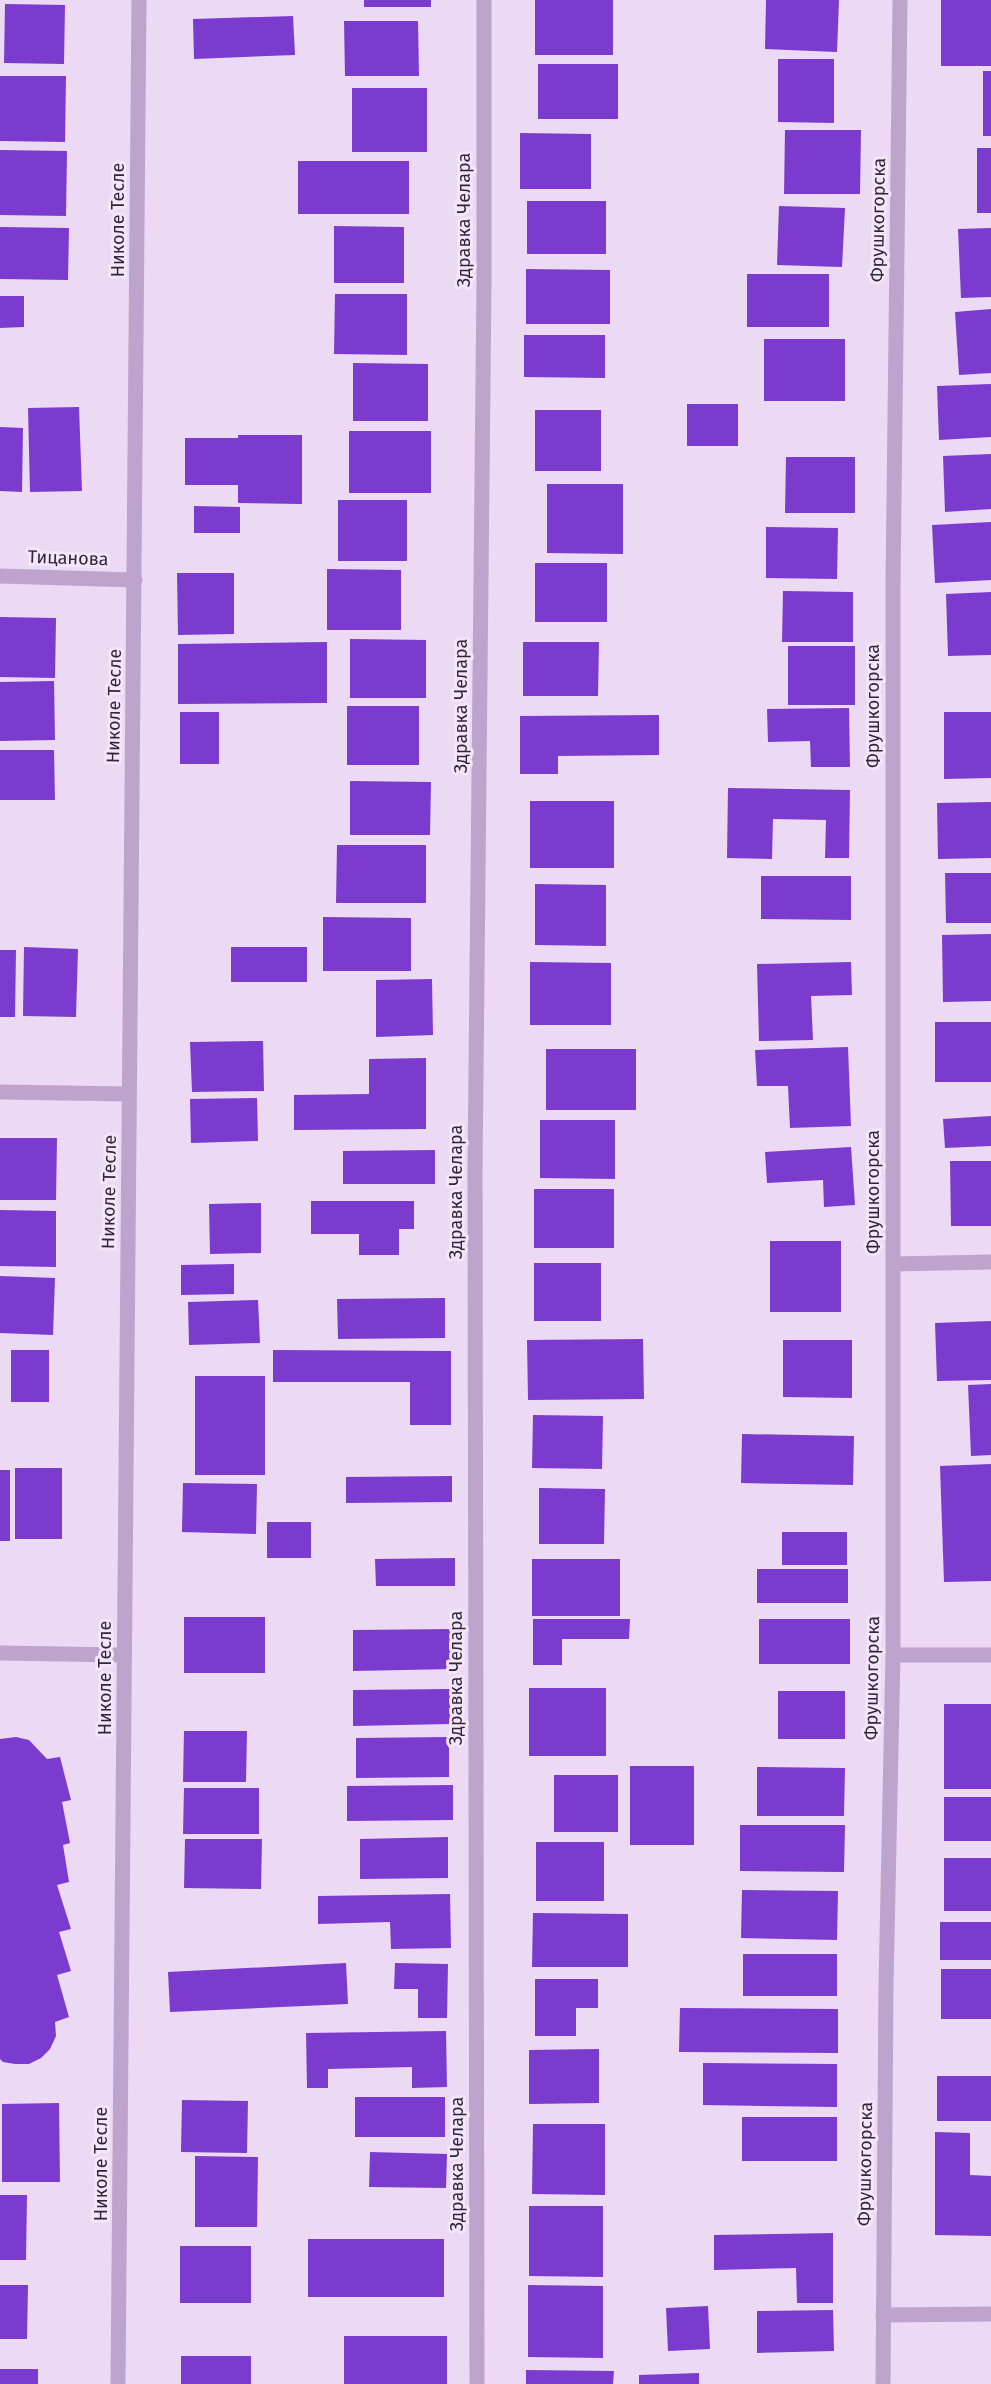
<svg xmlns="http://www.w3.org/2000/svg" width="991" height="2384" viewBox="0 0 991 2384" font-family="'Fira Sans',sans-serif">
  <rect width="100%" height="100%" fill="#ecd9f3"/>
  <path fill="#7c3bcf" d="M364,0H431V7H364Z
    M535,0H613V55H535Z
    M766,0H839L837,52L765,49Z
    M941,0H991V66H941Z
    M5,4L65,5L64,64L4,63Z
    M293,16L295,55L194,59L193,19Z
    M344,21H418L419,76H345Z
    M778,59H834V123L778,122Z
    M538,64H618V119H538Z
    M983,71H991V136H983Z
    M0,76H66L65,142L0,141Z
    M352,88H427V152H352Z
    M785,130H861L860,194H784Z
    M520,133L591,134V189H520Z
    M977,148H991V213H977Z
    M0,150L67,151L66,216L0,215Z
    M298,161H409V214H298Z
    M527,201H606V254H527Z
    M779,206L845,208L842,267L777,265Z
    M334,226L404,227V283H334Z
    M0,227L69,228L68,280L0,279Z
    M991,228V297L961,298L958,229Z
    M526,269L610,270V324H526Z
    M747,274H829V327H747Z
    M335,294H407V355L334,354Z
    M0,296H24V327L0,328Z
    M991,309V373L959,375L955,312Z
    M524,335H605V378L524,377Z
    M764,339H845V401H764Z
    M353,363L428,364V421H353Z
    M991,384V437L939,440L937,386Z
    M687,404H738V446H687Z
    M79,407L82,491L30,492L28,408Z
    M535,410H601V471H535Z
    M0,427L23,428L22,492L0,491Z
    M349,431H431V493H349Z
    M238,435H302V504L238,503V485H185V438H238Z
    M991,454V509L945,512L943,456Z
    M786,457H855V513H785Z
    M547,484H623V554L547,553Z
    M338,500H407V561H338Z
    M194,506L240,507V533H194Z
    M991,522V580L935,583L932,525Z
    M766,527L838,528L837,579L766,578Z
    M535,563H607V622H535Z
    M327,569L401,570V630H327Z
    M177,573H234V634L178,635Z
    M783,591L853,592V642H782Z
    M991,592V655L948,656L946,594Z
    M0,617L56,618L55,678L0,677Z
    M350,639L426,640V698H350Z
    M327,642V703L178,704V644Z
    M523,642H599L598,696H523Z
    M788,646H855V705H788Z
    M54,681L55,740L0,741V682Z
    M347,706H419V765H347Z
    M849,708L850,767H811L810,741L768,742L767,709Z
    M180,712H219V764H180Z
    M944,712H991V778L944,779Z
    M659,715V755L558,756V774H520V716Z
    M0,750H54L55,800H0Z
    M350,781L431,782L430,835H350Z
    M728,788L850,790L849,858H825L826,820L773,819L772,859L727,858Z
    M530,801H614V868H530Z
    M991,802V858L938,859L937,803Z
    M337,845H426V903H336Z
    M945,873H991V923H946Z
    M761,876H851V920L761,919Z
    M535,884L606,885V946L535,945Z
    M323,917L411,918V971H323Z
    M991,934V1001L943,1002L942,935Z
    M24,947L78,949L76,1017L23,1016Z
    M231,947H307V982H231Z
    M0,950H16L15,1017H0Z
    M530,962L611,963V1025H530Z
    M851,962L852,995L811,996L813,1040L759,1041L757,964Z
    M432,979L433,1035L376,1037V980Z
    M935,1022H991V1082H935Z
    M263,1041L264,1091L192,1092L190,1042Z
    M848,1047L851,1126L790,1128L788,1086H757L755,1050Z
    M546,1049H636V1110H546Z
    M426,1058V1129L294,1130V1095L369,1094V1059Z
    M257,1098L258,1141L191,1143L190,1099Z
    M991,1116V1146L945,1148L943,1119Z
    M540,1120H615V1179L540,1178Z
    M0,1138H57L56,1200H0Z
    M851,1147L855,1205L824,1207L823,1180L767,1183L765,1152Z
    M435,1150V1184H343V1151Z
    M950,1161H991V1226H951Z
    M534,1189H614V1248H534Z
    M311,1201H414V1229H399V1255H359V1234H311Z
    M261,1203V1253L210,1254L209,1204Z
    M0,1210L56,1211V1267L0,1266Z
    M770,1241H841V1312H770Z
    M534,1263H601V1321H534Z
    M234,1264V1294L181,1295V1265Z
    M0,1276L55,1278L53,1335L0,1333Z
    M445,1298V1338L338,1339L337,1299Z
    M258,1300L260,1343L189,1345L188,1302Z
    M991,1321V1380L937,1381L935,1323Z
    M643,1339L644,1399L528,1400L527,1340Z
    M783,1340H852V1398L783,1397Z
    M11,1350H49V1402H11Z
    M273,1350L451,1351V1425H410V1382H273Z
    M195,1376H265V1475H195Z
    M991,1384V1455L971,1456L968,1385Z
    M533,1415L603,1416L602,1469L532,1468Z
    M742,1434L854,1436L853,1485L741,1483Z
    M991,1464V1581L944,1582L940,1466Z
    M15,1468H62V1539H15Z
    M0,1470H10V1541H0Z
    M452,1476V1502L346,1503V1477Z
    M183,1483L257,1484L256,1534L182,1532Z
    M539,1488L605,1489L604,1544H539Z
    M267,1522H311V1558H267Z
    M782,1532H847V1565H782Z
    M455,1558V1586H376L375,1559Z
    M532,1559H620V1616H532Z
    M757,1569H848V1603H757Z
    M184,1617H265V1673H184Z
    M533,1619H630L629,1639H562V1665H533Z
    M759,1619H850V1664H759Z
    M454,1629V1669L353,1671V1630Z
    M529,1688H606V1756H529Z
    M450,1689V1724L353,1726V1690Z
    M778,1691H845V1739H778Z
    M944,1704H991V1789H944Z
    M184,1731H247L246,1782H183Z
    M16,1737L29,1740L47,1759L60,1757L71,1800L62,1802L70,1843L63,1845L69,1882L57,1885L71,1929L59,1932L71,1971L57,1975L69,2017L55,2022L56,2036L50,2049L41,2058L29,2064H15L3,2062L0,2059V1739Z
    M449,1737V1777L356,1778V1738Z
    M630,1766H694V1845H630Z
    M757,1767L845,1768L844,1816H757Z
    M554,1775H618V1832H554Z
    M453,1785V1820L347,1821V1786Z
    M184,1788H259V1834H183Z
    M944,1797H991V1841H944Z
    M740,1825H845L844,1872L740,1871Z
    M448,1837V1878L360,1879V1839Z
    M185,1839H262L261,1889L184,1888Z
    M536,1842H604V1901H536Z
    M944,1858H991V1911H944Z
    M742,1890L838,1891L837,1940L741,1938Z
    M450,1894L451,1948L391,1949L390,1922L318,1924V1896Z
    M533,1913L628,1914V1967H532Z
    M940,1922H991V1960H940Z
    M743,1954H837V1996H743Z
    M346,1963L348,2004L170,2012L168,1972Z
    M395,1963L448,1964L447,2018H418V1989H394Z
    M941,1969H991V2019H941Z
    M535,1979H598V2008H576V2036H535Z
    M680,2008L838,2009V2053L679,2052Z
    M446,2031L447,2087L412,2088V2067L328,2069V2088H307L306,2033Z
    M599,2049V2103L529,2104V2050Z
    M703,2063L837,2064V2107L703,2105Z
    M937,2076H991V2121H937Z
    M355,2097H445V2137H355Z
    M182,2100L248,2101L247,2153L181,2152Z
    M59,2103L60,2182H2V2104Z
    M742,2117H837V2161H742Z
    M533,2124H605V2195L532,2194Z
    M935,2132L970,2133V2175L991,2176V2236L935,2235Z
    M370,2152L447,2154L446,2188L369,2187Z
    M195,2156L258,2157L257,2227H195Z
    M0,2195H27L26,2260H0Z
    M529,2206H603V2277L529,2276Z
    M833,2233V2303H797L796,2268L714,2270V2235Z
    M308,2239H444V2297H308Z
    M180,2246H251V2303H180Z
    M0,2285H28L27,2339H0Z
    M528,2285L603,2286V2358L528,2357Z
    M708,2306L710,2349L668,2351L666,2308Z
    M833,2310L834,2351L757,2353V2311Z
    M344,2336H447V2384H344Z
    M181,2356H251V2384H181Z
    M0,2369H38V2384H0Z
    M526,2370L614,2371L613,2384H526Z
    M699,2373V2384H639V2375Z"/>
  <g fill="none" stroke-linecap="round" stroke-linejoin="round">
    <path stroke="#bea4cc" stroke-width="15" d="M0,576L135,580
      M0,1092L129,1094
      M893,1264L991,1262
      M0,1653L124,1655
      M893,1655H991
      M883,2315L991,2314
      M118,2384L139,0
      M477,2384L475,1171L484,282V0
      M883,2384L886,1985L893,1655V585L900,0"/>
  </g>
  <g text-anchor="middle" stroke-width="6" stroke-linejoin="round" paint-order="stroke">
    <g font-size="18" fill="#2f2637" stroke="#f5e5fa">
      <text transform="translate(118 220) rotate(-90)" y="6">Николе Тесле</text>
      <text transform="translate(464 220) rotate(-90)" y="6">Здравка Челара</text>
      <text transform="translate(878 220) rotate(-89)" y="6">Фрушкогорска</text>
      <text transform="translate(68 558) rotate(2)" y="6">Тицанова</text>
      <text transform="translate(114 706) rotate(-89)" y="6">Николе Тесле</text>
      <text transform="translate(461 706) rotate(-90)" y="6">Здравка Челара</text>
      <text transform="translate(873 706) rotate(-90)" y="6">Фрушкогорска</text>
      <text transform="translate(109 1192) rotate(-89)" y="6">Николе Тесле</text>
      <text transform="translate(456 1192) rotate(-90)" y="6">Здравка Челара</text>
      <text transform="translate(873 1192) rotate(-90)" y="6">Фрушкогорска</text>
      <text transform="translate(105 1678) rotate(-90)" y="6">Николе Тесле</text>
      <text transform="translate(456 1678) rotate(-90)" y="6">Здравка Челара</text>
      <text transform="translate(872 1678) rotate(-89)" y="6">Фрушкогорска</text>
      <text transform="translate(101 2164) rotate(-90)" y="6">Николе Тесле</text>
      <text transform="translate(457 2164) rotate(-90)" y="6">Здравка Челара</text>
      <text transform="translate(865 2164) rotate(-89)" y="6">Фрушкогорска</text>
    </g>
  </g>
</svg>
